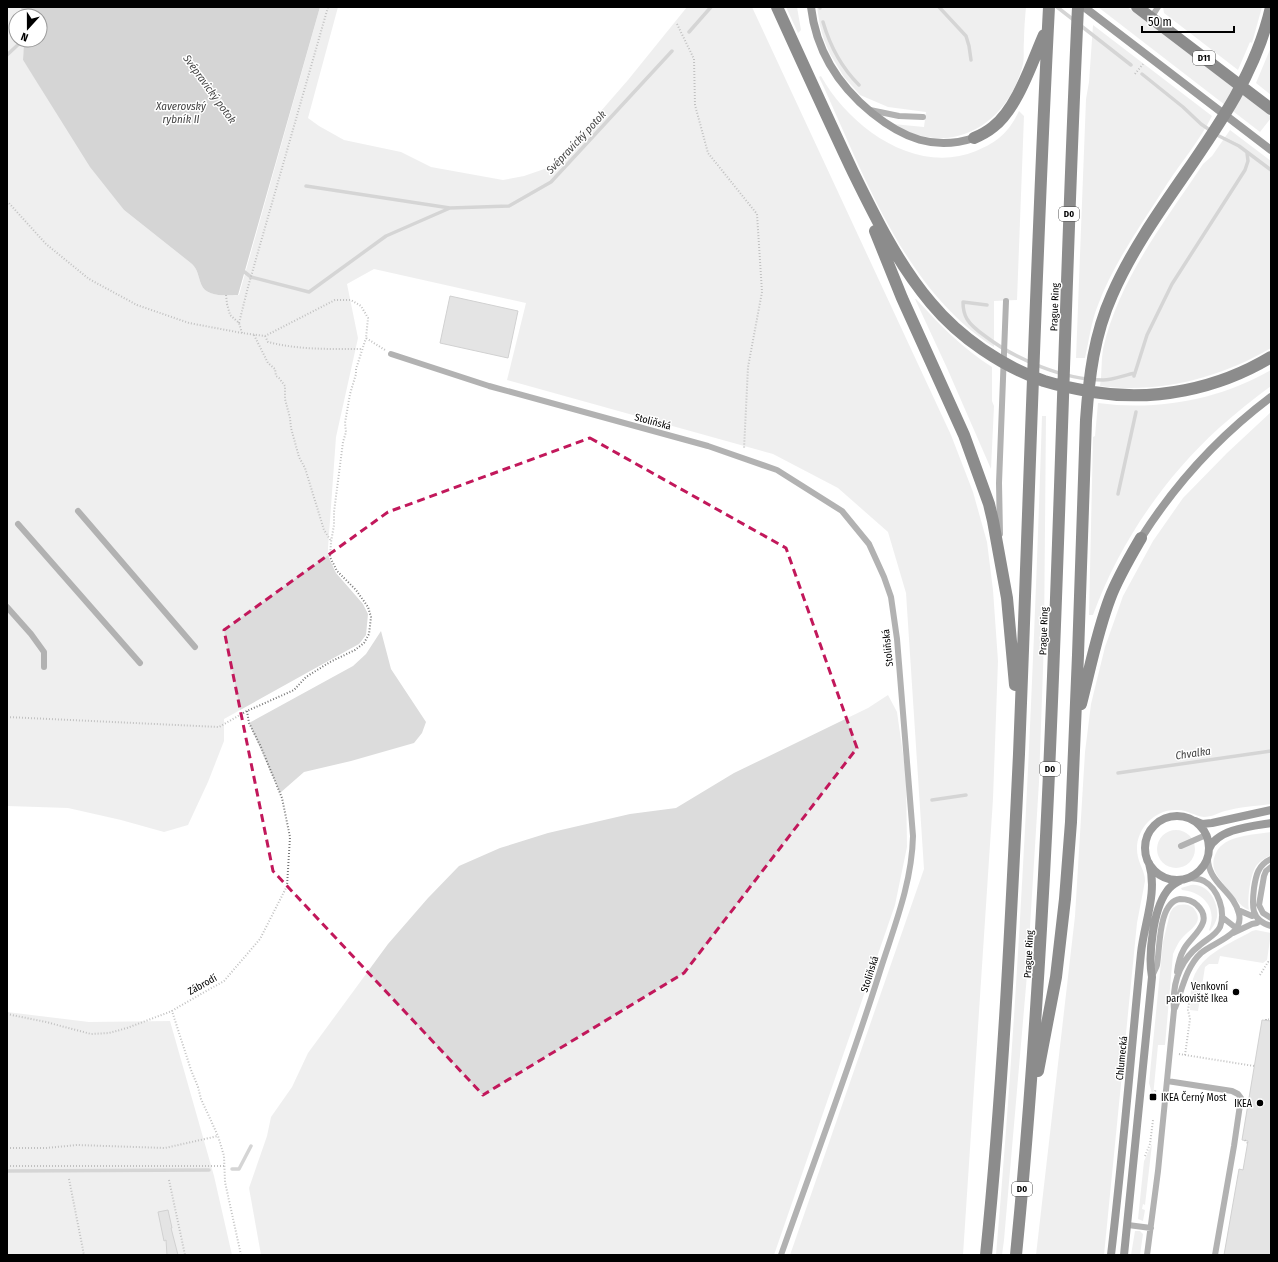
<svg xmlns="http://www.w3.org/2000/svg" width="1278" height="1262" viewBox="0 0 1278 1262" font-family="'Fira Sans Condensed',sans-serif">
  <rect width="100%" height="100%" fill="#fff"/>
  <path fill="#dcdcdc" d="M7,7H21L22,16H16V40H24L23,60L124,210L192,264C198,270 198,276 201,284C206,298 227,295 239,295L320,7H338L308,118L319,126L344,140L401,152L431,167L503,180L524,176L553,166L628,80L687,7H752L951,435L973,492L987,542L993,590L998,661L993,799L963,1255H790L924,869L906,593L888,532L838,488L773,454L507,380L526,303L374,269L347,284L358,338L336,437L328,548L329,558L336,573L363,604L368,614L366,635L359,644L348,650L224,719V741L208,782L188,825L164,832L121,820L68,808L7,806Z
    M786,7H797L801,30L798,33Z
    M817,7H1026C1025,18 1024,30 1024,41C1023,51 1025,57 1022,68C1005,127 949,158 893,124L924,127L926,112L888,107L860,95L844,77L830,54L824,40L820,26Z
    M1098,7H1127L1271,116V118L1260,132Z
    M1163,7H1262L1252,43L1250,42L1238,70L1164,13Z
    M1093,25L1212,116C1200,140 1182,161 1167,184C1143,222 1113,264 1098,305C1091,322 1089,341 1085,358H1076L1086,99L1089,82Z
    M1271,47V95L1256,83Z
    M821,76C849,127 916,176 976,151C998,142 1009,132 1019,111L1024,116L1017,300L994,301V347C902,288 863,171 819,77Z
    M1230,130L1271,161V348C1220,378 1159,394 1100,386C1102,374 1101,361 1103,349C1119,279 1164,223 1203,164L1212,156Z
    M915,299H916C940,325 962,348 992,367V401L994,406L991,469L947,368Z
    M1271,370V386C1253,399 1236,413 1219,428C1163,479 1119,544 1093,615H1089L1093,437L1095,436L1098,403C1157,411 1219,400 1271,370Z
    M1271,412V804C1256,806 1239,807 1225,811C1218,813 1212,817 1204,817C1195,816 1187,810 1178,810C1153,808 1132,833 1138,857C1140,866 1145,872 1145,881L1137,923L1104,1255H1036L1075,916L1085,752L1091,704L1105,647L1123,596L1153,541L1183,498L1227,453Z
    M1042,416H1046L1044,641L1039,782L1027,975L1004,1240L1002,1255H996C1020,976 1033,696 1042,416Z
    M381,631L391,669L426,722L422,733L414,743L351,761L304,772L280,793L249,723L353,666L366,654Z
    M888,695L897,712L906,775L907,847L895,905L774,1255H261L249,1188L267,1136L271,1117L292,1087L308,1053L388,944L428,898L459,866L500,848L548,833L630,814L676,808L734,773L868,708Z
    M1157 849a19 19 0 1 1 38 0a19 19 0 1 1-38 0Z
    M1271,832V855C1265,858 1260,861 1256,866C1250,876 1247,900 1249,910C1239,906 1232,894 1225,886C1217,876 1209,867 1216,853C1224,835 1253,835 1271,832Z
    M1191,885C1207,883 1219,901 1217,917C1216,922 1213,927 1210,931L1209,930C1218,908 1203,892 1182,890L1181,888Z
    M1178,905C1184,904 1191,904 1195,910C1204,923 1190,929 1183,937C1178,942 1176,948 1173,954L1165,1045H1158L1153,1097L1149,1083L1163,942L1170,913L1173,908Z
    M1256,930L1271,933L1267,960L1263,963L1220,956L1218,964H1209L1205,967L1198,1011L1190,1010C1191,1000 1190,988 1193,979C1202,953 1230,944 1252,931Z
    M7,1012L89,1022L170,1021L214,1176L232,1255H7Z
    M1152,1144L1145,1205L1143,1204L1142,1209L1145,1210L1143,1221L1138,1219L1144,1161Z
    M1135,1231H1140L1143,1234L1140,1255H1131Z"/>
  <path fill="#a3a3a3" d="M21,7H320L238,295C227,295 206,298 201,284C198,276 198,270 192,264L124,210L90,167L23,60L24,40H40V16H22Z"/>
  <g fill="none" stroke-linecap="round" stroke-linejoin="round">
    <path stroke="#a3a3a3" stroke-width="3.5" d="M820,7V8
      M939,7L966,36L969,46L971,60
      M1057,7L1075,21
      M823,22C830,46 841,67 859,85
      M1080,25L1131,65
      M689,32L711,7
      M7,55L23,40
      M1142,74L1183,107L1201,124L1217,135L1239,146L1271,170
      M306,186L450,208L509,206L551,182L672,51
      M242,270L251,277L309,292L386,236L450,208
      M987,305L963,302C963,308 964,314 967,319C971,326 978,331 985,336C1015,359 1064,380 1103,380C1113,380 1125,375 1135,373
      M1134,376L1147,335L1172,284L1245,170L1248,161L1247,153
      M1118,494L1136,412
      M1118,773L1271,751
      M932,800L966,795
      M232,1169H239L251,1146
      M7,1171L209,1170"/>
  </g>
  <path fill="#c4c4c4" stroke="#999" d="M450,296L518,311L508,358L440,343Z
    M1262,1020L1271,1021V1255H1224L1239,1169L1243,1170L1248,1141L1242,1140Z
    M168,1210L172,1228H171L178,1255H167L166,1240L164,1241L158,1212Z"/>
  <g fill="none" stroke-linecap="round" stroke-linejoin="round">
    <path stroke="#777" stroke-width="2" stroke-dasharray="1 2" stroke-linecap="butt" d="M677,24L694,59L695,105L708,153L757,214L762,292L748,367L744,449
      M1135,74L1143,64
      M7,201L46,244L89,279L137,305L189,323L242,333L265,336L335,300H351L361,306L368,318L366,338L385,350
      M226,295L227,304L230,315L239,323L242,333
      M239,323L248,287L328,7
      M254,335L268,363L275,369L276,376L279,378L285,386V399L290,418L291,428L299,457L305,468L324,530L331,541
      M265,336L268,342C299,350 331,349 362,349
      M7,717L219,727L247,711L294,690L306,677L330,662L355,650L364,643L369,634L371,617L368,607L356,590L337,571L330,557L331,542L334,525V512L343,442L346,432L345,423L350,394L356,374V369L366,338
      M1260,975L1268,962L1271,963
      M7,1014L46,1022L91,1034L109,1033L127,1028L172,1011
      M1266,1020V1019L1271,1020
      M1179,1054L1254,1066
      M1185,1055L1190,1019L1188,1010L1190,997
      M1153,1097L1156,1089
      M1245,1140L1247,1143
      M7,1148H46L77,1145L165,1148L218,1136
      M1145,1156L1150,1144L1153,1120
      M7,1166H224
      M69,1179L84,1255
      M169,1180L185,1255
      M241,1255L225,1182L224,1156L218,1136L201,1099L198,1087L191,1070L172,1011L180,1006L224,981L260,939L287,886L290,837L282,798L261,747L249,723L247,711"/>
    <path stroke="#555" stroke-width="6" d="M1151,18L1158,7
      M870,110L899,116L923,117
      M391,354L489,386L708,446L777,470L842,511L869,544L884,577L891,597L897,639L913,836C912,883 894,927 880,971C850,1067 814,1161 781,1255
      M78,511L195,647
      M18,524L140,663
      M1000,534L999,483L1006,301
      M7,607L31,634L44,652V667
      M1181,846L1206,835
      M1271,859C1258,865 1256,875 1254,888C1252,905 1250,920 1271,926
      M1271,867L1266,871L1264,876L1259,905L1263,913L1271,918
      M1238,910L1252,916
      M1222,917L1236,928H1239
      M1233,933L1252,924L1257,923
      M1152,976C1154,972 1156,968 1157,965C1160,949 1158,902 1180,899C1186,899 1193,901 1197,905C1215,922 1192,935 1184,949C1180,956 1178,964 1177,972
      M1175,1008C1182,990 1186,967 1201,953C1214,942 1244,935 1239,914C1234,890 1206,883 1208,855
      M1167,1081L1232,1091L1238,1094L1241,1098L1234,1146L1215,1255
      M1128,1225L1151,1228
      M1147,1255L1158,1171L1174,1010C1172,984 1179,961 1200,945C1207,939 1216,935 1220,927C1226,911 1218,889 1204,881C1198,878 1192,878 1186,878"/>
    <path stroke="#222" stroke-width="8" d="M811,7C816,50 839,86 872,113C903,138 934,151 974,138
      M1084,7L1271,150
      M1141,538C1176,483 1219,436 1271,397
      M1145 848a32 32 0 1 1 64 0a32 32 0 1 1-64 0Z
      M1195,821L1202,824L1212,823L1271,810
      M1209,849C1217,829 1252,826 1271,823
      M1111,1255C1123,1154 1131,1054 1141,953C1144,923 1158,893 1149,863
      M1124,1255L1152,977C1148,955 1153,910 1167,891C1171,885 1176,883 1181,880"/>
    <path stroke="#000" stroke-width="12" d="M777,7C802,62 827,117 853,172C875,217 898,264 931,303C960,338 1002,366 1044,381C1060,386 1076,389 1093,392C1154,402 1218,389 1271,357
      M1137,7L1271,109
      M974,138C981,135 987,132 993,127C1017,109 1032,62 1044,35
      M875,231L902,298L964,435L989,504L993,521L1007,598L1015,685
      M1081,704C1090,669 1097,632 1110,598C1118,577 1130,557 1141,538
      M1038,1071L1056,977L1065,899L1071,822L1078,655L1086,420C1089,377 1094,335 1112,295C1156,194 1246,117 1271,7
      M986,1255C1003,1088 1011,921 1019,754C1029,505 1036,256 1049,7
      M1016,1255C1057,840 1058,423 1078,7"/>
  </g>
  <path d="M0 0H1278V1262H0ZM590,438L786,548L857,748L684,973L483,1095L273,871L224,630L388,512Z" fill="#fff" fill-opacity=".55" fill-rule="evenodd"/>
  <path fill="none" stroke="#c2185b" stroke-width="3" stroke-dasharray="8 5" stroke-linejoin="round" d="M590,438L786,548L857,748L684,973L483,1095L273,871L224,630L388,512Z"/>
  <g fill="#000" stroke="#fff" stroke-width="1.5">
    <circle cx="1236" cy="992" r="4"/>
    <rect x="1149" y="1093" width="8" height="8" rx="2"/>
    <circle cx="1260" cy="1103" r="4"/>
  </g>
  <g text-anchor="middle" stroke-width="3" stroke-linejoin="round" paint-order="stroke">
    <g fill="#fff" stroke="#4c4c4c" stroke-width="1">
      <rect x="1193" y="51" width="22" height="14" rx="3"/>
      <rect x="1059" y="207" width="20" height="14" rx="3"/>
      <rect x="1040" y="762" width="20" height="14" rx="3"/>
      <rect x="1012" y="1182" width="20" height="14" rx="3"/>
    </g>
    <g font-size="9" font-weight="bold" fill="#000">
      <text x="1204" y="61">D11</text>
      <text x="1069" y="217">D0</text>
      <text x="1050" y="772">D0</text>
      <text x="1022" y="1192">D0</text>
    </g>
    <g font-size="10" fill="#000" stroke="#fff">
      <text transform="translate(1054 307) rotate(-88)" y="4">Prague Ring</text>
      <text transform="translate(653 421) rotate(15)" y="4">Stoliňská</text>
      <text transform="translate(1043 631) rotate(-88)" y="4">Prague Ring</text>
      <text transform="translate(887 648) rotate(-96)" y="4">Stoliňská</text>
      <text transform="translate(1028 954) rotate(-87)" y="4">Prague Ring</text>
      <text transform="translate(869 974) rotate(-72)" y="4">Stoliňská</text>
      <text transform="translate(202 984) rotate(-29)" y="4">Zábrodí</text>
      <text transform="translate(1121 1058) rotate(-84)" y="4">Chlumecká</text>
    </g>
    <g font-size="10" fill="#000" stroke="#fff" text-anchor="end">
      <text x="1228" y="990">Venkovní<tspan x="1228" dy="12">parkoviště Ikea</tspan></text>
      <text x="1161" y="1101" text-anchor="start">IKEA Černý Most</text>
      <text x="1252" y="1107">IKEA</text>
    </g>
    <g font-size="11" font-style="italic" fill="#444" stroke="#fff">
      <text transform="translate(210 89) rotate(54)" y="4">Svépravický potok</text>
      <text x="181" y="110">Xaverovský<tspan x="181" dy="13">rybník II</tspan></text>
      <text transform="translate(576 142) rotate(-47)" y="4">Svépravický potok</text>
      <text transform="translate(1193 753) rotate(-8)" y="4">Chvalka</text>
    </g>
  </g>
  <rect width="1278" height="1262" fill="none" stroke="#000000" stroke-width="16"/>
  <g transform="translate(28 28) rotate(201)"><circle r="19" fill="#ffffff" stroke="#999999"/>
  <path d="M0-3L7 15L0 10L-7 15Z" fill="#000000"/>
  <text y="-6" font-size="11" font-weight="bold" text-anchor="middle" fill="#000000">N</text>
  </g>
  <path d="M1142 26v6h92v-6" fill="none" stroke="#000000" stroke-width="2"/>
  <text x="1148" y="26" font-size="12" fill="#000000" stroke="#ffffff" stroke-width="3" paint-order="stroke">50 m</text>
</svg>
